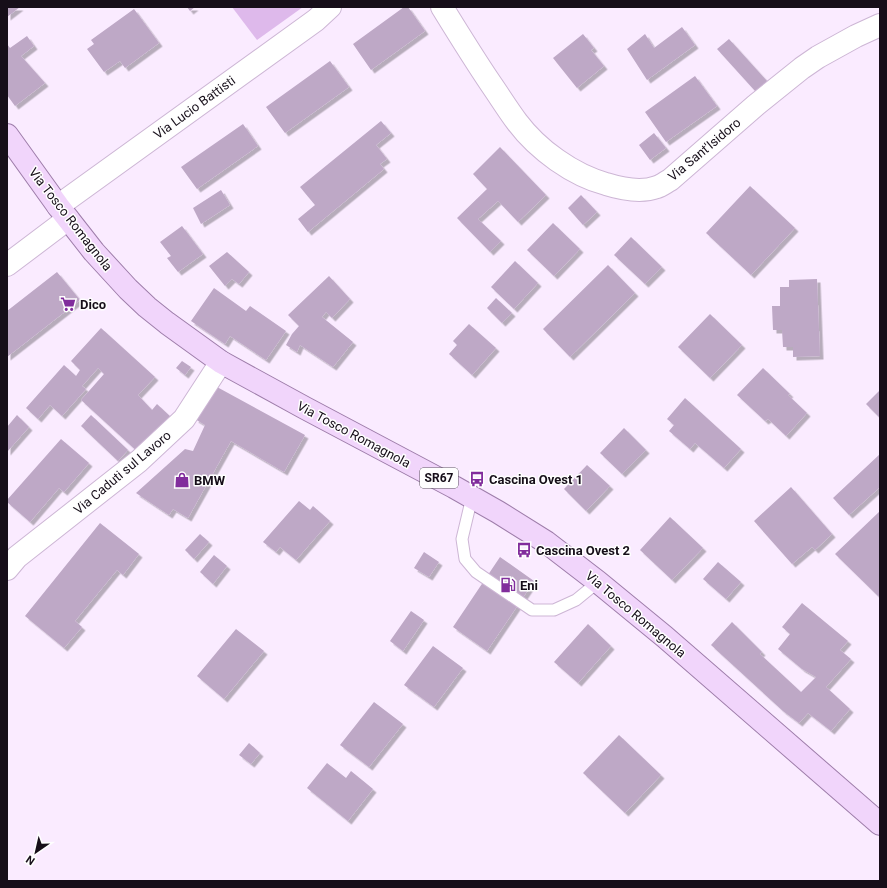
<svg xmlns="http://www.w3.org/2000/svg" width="887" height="888" viewBox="0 0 887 888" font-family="Roboto,sans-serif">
  <defs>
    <filter id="shadow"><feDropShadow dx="3.5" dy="3.5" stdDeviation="0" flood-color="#0004"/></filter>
  </defs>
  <rect width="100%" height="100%" fill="#faebff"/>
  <path fill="#deb9eb" d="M232,7H303L257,40Z"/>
  <path fill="#bea8c6" filter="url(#shadow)" d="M7,7H20L7,17Z
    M187,7H195L190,11Z
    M404,7H408L425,31L371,70L353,44Z
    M134,9L159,43L125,68L120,61L104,72L87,49L94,44L91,40Z
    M682,27L695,45L647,80L627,49L645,34L654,48Z
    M583,34L594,48L591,50L604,66L577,88L553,58Z
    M27,36L34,46L21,56L45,83L15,106L7,95V44L10,48Z
    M729,39L767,81L756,92L717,49Z
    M330,61L349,87L285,133L266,107Z
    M695,76L717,106L666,142L645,112Z
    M381,121L391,133L376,145L387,159L380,164L384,169L308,232L298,219L315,205L300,187Z
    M243,124L258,146L197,189L181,167Z
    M654,133L666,148L650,160L639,145Z
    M500,147L546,195L518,222L498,201L478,219L501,241L490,252L457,218L487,189L473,174Z
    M750,186L795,228L751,275L706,233Z
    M221,190L230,205L201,224L193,208Z
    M581,195L597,212L583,225L568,208Z
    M553,223L580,249L554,276L527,250Z
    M182,226L203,254L178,272L167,258L171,256L160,242Z
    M631,237L662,267L645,284L614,255Z
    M227,252L249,272L239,284L232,279L225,286L209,266Z
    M515,261L538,283L514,309L491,287Z
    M608,265L635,293L570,357L543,329Z
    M57,272L80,300L7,357V311Z
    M329,276L350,299L332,318L326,312L322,317L353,342L333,367L300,345L297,352L286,345L292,334L299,326L288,315Z
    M817,279L820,356L793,357V347H783L782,330H773L772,306H780V287H789V280Z
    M214,288L246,311L250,306L286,331L266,360L230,336L225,344L191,321Z
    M496,298L512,313L502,323L487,308Z
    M710,314L742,345L710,378L678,347Z
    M469,324L496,348L472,375L449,354L457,345L453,341Z
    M101,328L155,377L138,395L152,410L157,404L173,419L139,453L81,400L104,374L98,368L82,386L86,389L62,416L50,405L38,419L26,408L64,365L76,376L80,370L71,361Z
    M182,361L191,367L185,375L176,368Z
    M763,368L790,394L788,395L807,413L786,436L768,419L765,421L737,395Z
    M217,387L305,435L284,472L231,441L188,518L173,509L169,515L136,493L185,449L193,451L205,425L195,419Z
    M880,390V418L866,404Z
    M685,398L741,449L724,468L695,443L690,449L669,431L674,425L667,419Z
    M17,415L29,427L7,452V427Z
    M91,415L128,450L118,461L81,426Z
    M624,428L646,450L622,474L600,453Z
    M61,439L89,463L64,492L59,488L30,522L7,502V500Z
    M880,454V487L849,515L833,498Z
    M587,465L610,486L586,511L564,489Z
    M791,487L832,534L815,550L812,547L792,564L754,521Z
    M299,501L310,510L313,506L330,521L296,560L280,547L276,552L263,542Z
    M880,511V595L878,596L835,554Z
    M670,517L703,548L672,580L640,550Z
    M100,523L139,554L123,575L117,570L75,621L82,627L64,648L25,616Z
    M200,534L209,542L194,559L185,550Z
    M424,552L439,562L429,577L414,568Z
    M214,555L227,566L213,584L200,572Z
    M500,557L534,581L487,651L453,627Z
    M718,562L741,582L726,599L703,579Z
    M802,603L848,641L840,650L851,659L826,687L850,709L831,731L808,713L799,723L783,711L711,645L732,622L762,652L760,654L801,692L816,677L802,669L778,649L790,634L782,627Z
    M411,611L424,620L403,651L390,641Z
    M588,624L611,646L578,683L554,662Z
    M236,629L264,651L224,699L197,676Z
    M433,646L463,668L434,707L404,685Z
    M374,702L403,724L369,767L340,745Z
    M619,735L661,775L625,813L583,773Z
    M249,743L260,753L251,764L239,755Z
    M327,763L346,778L351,771L373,789L348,821L307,788Z"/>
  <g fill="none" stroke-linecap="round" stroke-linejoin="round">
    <g stroke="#cdb6d5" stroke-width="13">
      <path id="lane" d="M472,497L462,539L465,559L476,572L532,610H554L576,600L598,582"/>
    </g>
    <g stroke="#cdb6d5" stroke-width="24">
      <path id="street" d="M442,7C458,33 474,59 491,84C500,97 508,110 517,122C538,150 573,175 606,184C622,189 641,193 657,187C661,186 666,182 670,180L756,105L802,68L818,57L856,36L880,25
        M58,206L316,20L330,7
        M7,265L68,219
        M7,569L17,557L139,461L184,419L221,362"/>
    </g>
    <g stroke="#9e7daa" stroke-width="24">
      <path id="primary" d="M7,135L58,206L94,252L128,289L147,307L167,323L221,362L305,408L454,487L498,512L546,542L598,582L665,637L880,824"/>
    </g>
    <use href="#lane" stroke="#fff" stroke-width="11"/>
    <use href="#street" stroke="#fff" stroke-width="22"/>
    <use href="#primary" stroke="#f1d5fb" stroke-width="22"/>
  </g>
  <defs>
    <g id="supermarket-bare" transform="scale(1.2)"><path d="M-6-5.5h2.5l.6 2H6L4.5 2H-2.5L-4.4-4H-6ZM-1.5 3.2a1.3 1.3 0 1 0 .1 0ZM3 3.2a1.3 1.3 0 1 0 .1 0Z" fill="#812d9c" stroke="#fefefe" stroke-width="2.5" paint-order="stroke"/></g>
    <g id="bus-bare" transform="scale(1.2)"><path d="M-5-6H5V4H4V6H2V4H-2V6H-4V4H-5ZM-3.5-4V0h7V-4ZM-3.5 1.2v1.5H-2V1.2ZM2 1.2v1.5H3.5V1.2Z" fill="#812d9c" stroke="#fefefe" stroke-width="2.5" paint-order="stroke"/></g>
    <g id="shop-bare" transform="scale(1.2)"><path d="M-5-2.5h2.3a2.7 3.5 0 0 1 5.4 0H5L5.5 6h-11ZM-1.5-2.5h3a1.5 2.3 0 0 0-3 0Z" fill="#812d9c" stroke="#fefefe" stroke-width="2.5" paint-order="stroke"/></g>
    <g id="fuel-bare" transform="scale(1.2)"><path d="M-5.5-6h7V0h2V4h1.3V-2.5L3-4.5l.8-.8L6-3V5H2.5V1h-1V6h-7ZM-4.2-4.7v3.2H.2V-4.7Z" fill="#812d9c" stroke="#fefefe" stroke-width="2.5" paint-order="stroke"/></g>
  </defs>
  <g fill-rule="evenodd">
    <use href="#supermarket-bare" x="68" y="304"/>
    <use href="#bus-bare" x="477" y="479"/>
    <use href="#shop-bare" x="182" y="480"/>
    <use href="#bus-bare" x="524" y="550"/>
    <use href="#fuel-bare" x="508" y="585"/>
  </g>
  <g text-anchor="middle" stroke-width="3" stroke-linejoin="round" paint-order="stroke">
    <rect fill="#fefefe" stroke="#5c565e" stroke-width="1" x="420" y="468" width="38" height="20" rx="3"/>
    <g font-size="12" font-weight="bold" fill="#160e19">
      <text x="439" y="482">SR67</text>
    </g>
    <g font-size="13" fill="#160e19" stroke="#fefefe">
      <text transform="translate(194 107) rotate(-36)" y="5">Via Lucio Battisti</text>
      <text transform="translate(704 149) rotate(-40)" y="5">Via Sant'Isidoro</text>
      <text transform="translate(71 219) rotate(52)" y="5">Via Tosco Romagnola</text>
      <text transform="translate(354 434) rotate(28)" y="5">Via Tosco Romagnola</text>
      <text transform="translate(122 472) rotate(-40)" y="5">Via Caduti sul Lavoro</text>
      <text transform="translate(636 614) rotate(40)" y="5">Via Tosco Romagnola</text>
    </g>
    <g font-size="13" font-weight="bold" fill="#160e19" stroke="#fefefe" text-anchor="start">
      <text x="80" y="309">Dico</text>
      <text x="489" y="484">Cascina Ovest 1</text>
      <text x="194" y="485">BMW</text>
      <text x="536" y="555">Cascina Ovest 2</text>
      <text x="520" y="590">Eni</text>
    </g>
  </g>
  <rect width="887" height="888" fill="none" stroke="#160e19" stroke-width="16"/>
  <g transform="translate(36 852) rotate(214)" stroke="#fefefe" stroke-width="3" paint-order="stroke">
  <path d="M0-3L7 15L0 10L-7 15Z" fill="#160e19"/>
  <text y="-6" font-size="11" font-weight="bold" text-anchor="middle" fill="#160e19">N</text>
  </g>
</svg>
